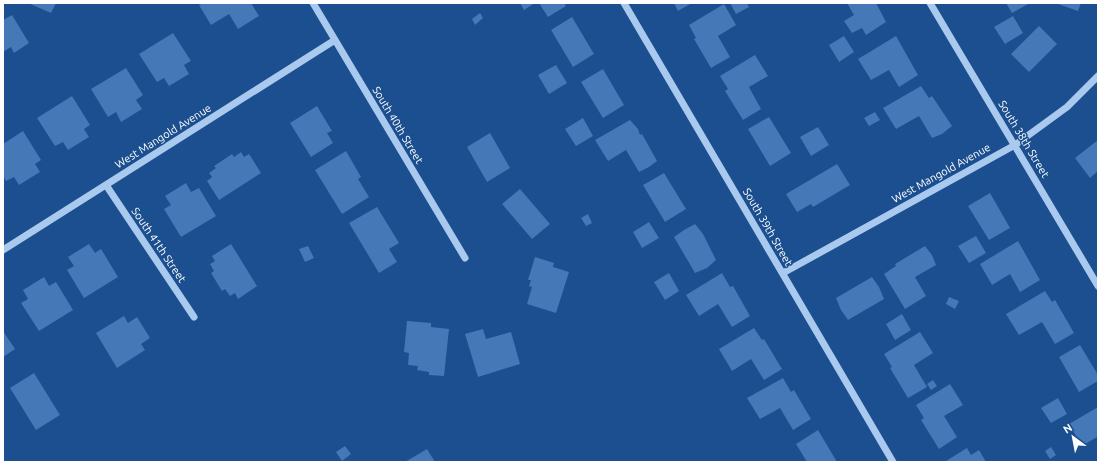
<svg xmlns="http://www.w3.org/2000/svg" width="1101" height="465" viewBox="0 0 1101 465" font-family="Ubuntu,sans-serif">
  <rect width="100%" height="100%" fill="#1b4f8f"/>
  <path fill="#4478b7" d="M28,3H56L51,13Z
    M203,3H251L259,16L238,29L229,14L211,25L199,5Z
    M520,3H535L524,10Z
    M539,3H564L566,6L548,17Z
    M674,3H692L678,11Z
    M730,3H747L749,7L736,14Z
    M847,3H876L886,22L866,35L862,28L852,33L844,21L854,15Z
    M1006,3H1030L1012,13Z
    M1058,3H1081L1078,11L1058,4Z
    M724,4L736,25L718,36L730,57L711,68L694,39L696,38L689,25Z
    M480,13L483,18L475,25L472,19Z
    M12,15L29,43L14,53L11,47L3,52V20Z
    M1013,16L1023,33L1005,44L994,27Z
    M572,17L594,54L573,67L551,30Z
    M1039,26L1057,44L1029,72L1011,54Z
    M173,33L191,61L184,65L189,74L169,86L164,78L157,82L139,54Z
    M844,36L854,52L839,62L829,45Z
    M896,36L918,75L899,87L889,70L871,80L858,59Z
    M755,55L768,76L749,87L761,109L743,120L725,91L728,89L720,76Z
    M556,65L567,83L549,94L538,75Z
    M126,68L143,95L136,100L142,109L121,122L116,112L108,117L91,89Z
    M603,69L624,105L603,118L581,82Z
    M921,86L929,98L932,96L952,126L942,134L932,138L919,116L896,129L883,108Z
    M72,96L90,125L84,129L89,137L68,150L63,142L55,146L37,118Z
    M317,106L332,131L327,133L333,143L311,157L290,123Z
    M875,112L880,120L869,126L864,118Z
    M769,117L791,153L770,166L748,129Z
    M583,118L593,136L576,146L565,129Z
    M630,120L638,129L640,135L642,134L657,161L649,167L639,172L626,150L608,161L595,140Z
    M818,127L829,145L811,156L800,137Z
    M23,131L41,160L35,164L40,172L19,185L14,177L6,181L3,176V144Z
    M490,133L510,168L487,182L467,147Z
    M1098,140V171L1090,178L1075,158Z
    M346,151L361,177L358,179L369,197L342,214L315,170Z
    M241,152L244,157L249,154L261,173L219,200L207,181L212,177L209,173L216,168L214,166L232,154L234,157Z
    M837,164L850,185L813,207L811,204L797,212L786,194Z
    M664,173L686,209L665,222L643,185Z
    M186,183L191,192L199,188L216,216L181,237L164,209L171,205L165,196Z
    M520,189L550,224L532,239L502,204Z
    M990,193L1010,228L989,240L968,206Z
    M377,207L399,243L389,249L397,262L379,273L349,223Z
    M588,214L592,223L586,226L581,218Z
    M649,222L659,238L642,248L633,232Z
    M695,224L703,234L716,260L707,268L695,273L674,237L684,230Z
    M976,236L986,253L969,263L958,246Z
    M1018,241L1040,280L1020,292L1010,274L992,285L980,264Z
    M89,244L95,253L101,249L118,277L84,298L67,270L74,266L68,257Z
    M231,244L257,286L238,299L235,293L230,296L225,289L222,291L211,273L214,271L210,264L215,261L212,256Z
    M308,246L314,258L305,262L299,249Z
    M925,246L932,255L936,265L915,277L926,296L905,309L884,274L896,266L895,264Z
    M535,257L554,263L553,267L569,272L556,313L527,304L532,287L529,286L531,280H528Z
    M669,273L679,291L665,300L654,282Z
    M722,273L730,287L733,286L750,316L732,327L718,304L699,316L686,295Z
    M44,277L49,286L56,282L73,310L39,331L21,303L28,299L23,290Z
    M872,277L879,287L884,299L848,320L841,310L836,298Z
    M1045,291L1052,302L1055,300L1074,333L1055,344L1042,322L1019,335L1006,314Z
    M949,297L959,301L955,309L946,304Z
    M902,314L911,330L895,340L886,324Z
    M124,316L128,323L137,317L150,338L141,344L145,350L117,368L96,333Z
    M407,321L431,323V327L449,329L444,376L429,375V372L417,370L418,366L408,365L409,353L404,352Z
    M754,328L762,340L764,339L782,369L764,380L751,359L732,371L719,349Z
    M483,329L486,339L511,332L520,364L478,377L465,334Z
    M3,331L15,349L3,357Z
    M920,332L933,353L914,365L927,387L908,398L890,368L892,367L884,354Z
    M1080,345L1098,375V381L1079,392L1059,357Z
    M34,373L60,415L36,430L10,388Z
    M783,378L791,392L794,390L811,419L793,430L780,408L760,419L747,398Z
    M933,380L937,386L931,390L927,384Z
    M950,384L963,405L944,416L957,437L939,449L921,420L924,418L916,405Z
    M1058,398L1067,414L1051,423L1041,408Z
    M1098,407V439L1097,437L1082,446L1069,424Z
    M818,430L837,462H807L796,444Z
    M345,446L351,454L342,461L336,452Z
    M1051,447L1056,455L1050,459L1045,451Z
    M967,448L971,455L979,450L986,462H946V461Z
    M427,449L435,462H405Z"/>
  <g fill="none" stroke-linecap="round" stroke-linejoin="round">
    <path stroke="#a9c9ee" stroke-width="7" d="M313,3L465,258
      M624,3L893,462
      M930,3L1098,286
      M106,185L194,317
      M3,250L335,40
      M783,273L1015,145L1067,107L1098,76"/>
  </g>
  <g text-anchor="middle" stroke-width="3" stroke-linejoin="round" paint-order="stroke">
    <g font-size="11" fill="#fff" stroke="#1b4f8f">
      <text transform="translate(398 125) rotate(59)" y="4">South 40th Street</text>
      <text transform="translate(163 136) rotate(-32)" y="4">West Mangold Avenue</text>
      <text transform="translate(1024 139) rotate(59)" y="4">South 38th Street</text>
      <text transform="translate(941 173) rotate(-29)" y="4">West Mangold Avenue</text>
      <text transform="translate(768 227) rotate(60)" y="4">South 39th Street</text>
      <text transform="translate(159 245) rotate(56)" y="4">South 41th Street</text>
    </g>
  </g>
  <rect width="1101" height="465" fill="none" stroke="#ffffff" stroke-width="8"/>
  <g transform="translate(1073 437) rotate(328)" stroke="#1b4f8f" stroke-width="3" paint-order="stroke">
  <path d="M0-3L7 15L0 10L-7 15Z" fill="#ffffff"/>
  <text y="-6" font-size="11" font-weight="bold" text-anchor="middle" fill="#ffffff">N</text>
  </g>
</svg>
